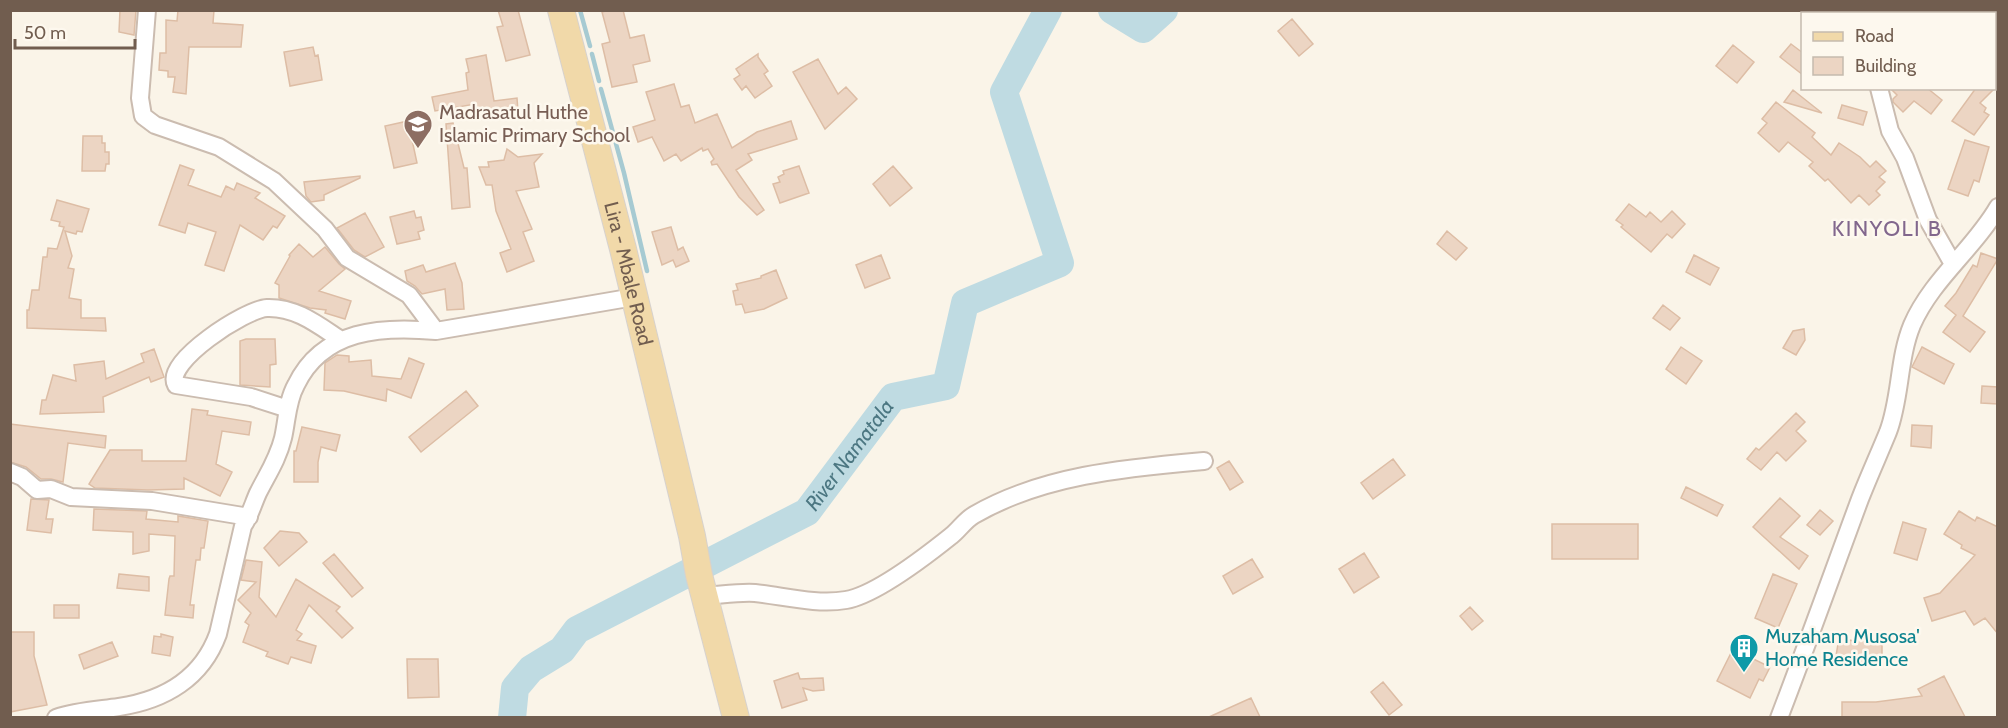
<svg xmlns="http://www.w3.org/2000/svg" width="2008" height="728" viewBox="0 0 2008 728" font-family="Cabin,sans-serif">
  <rect width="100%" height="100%" fill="#faf4e8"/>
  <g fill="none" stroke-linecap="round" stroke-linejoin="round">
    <path stroke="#a6cad2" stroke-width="4.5" d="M580,10L590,46
      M592,54L599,81
      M601,89L624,173L647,271"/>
    <g stroke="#bfdbe2" stroke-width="28">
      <path d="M1112,10L1143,29L1164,10"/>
      <path id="s1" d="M512,718L515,688L531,669L562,650L577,630L807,512L893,397L946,386L965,303L1060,263L1004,92L1048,10"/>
    </g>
  </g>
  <path fill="#ecd5c3" stroke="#ddbda5" stroke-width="1.5" d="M120,10H136L134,35L119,32Z
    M178,10H214L213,23L243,25L241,47H189L186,94L173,92L175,77H168V71L159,70L160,53H166V20L177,21Z
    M498,10H518L530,55L506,61L497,27L503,26Z
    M609,10H623L630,38L644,35L650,61L633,65L637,82L612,87L602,44L610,42L602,12Z
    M1292,19L1313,44L1299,56L1278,31Z
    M1791,44L1803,53V75L1780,57Z
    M1733,45L1754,62L1737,83L1716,66Z
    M313,47L315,56L318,55L322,80L290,86L284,52Z
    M758,54V57L768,71L764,74L772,86L755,98L746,86L742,90L734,79L740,75L736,69Z
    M486,55L494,101L517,98L518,111L495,114V109L476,112L475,104L435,111L432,97L468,90L466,73L469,72L466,59Z
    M818,59L838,94L846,87L857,99L825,129L793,72Z
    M674,84L681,107L689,105L695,123L717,114L732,148L757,132L791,121L797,139L748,154L752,160L736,170L764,210L757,215L739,197L717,164L712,165L711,162L714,159L708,149L703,151L702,148L681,161L676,154L664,161L652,137L638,142L633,127L655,120L646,92Z
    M1890,88H1927L1942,100L1931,114L1914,101L1903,112L1893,102V99L1897,95Z
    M1976,88H1995L1980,103L1986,108L1984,112L1989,115L1974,135L1952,121Z
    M1793,90L1822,113L1784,102Z
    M1776,102L1815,133L1812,137L1831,155L1839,143L1860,157L1870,167L1876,161L1886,171L1879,177L1885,182L1876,191L1880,195L1869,205L1859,195L1851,203L1828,179L1825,181L1809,166L1813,162L1788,142L1779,152L1758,133L1767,123L1762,119Z
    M1842,105L1867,112L1863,125L1838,118Z
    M408,121L417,163L394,168L385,126Z
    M453,123L464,168H467L470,207L452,209L446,124Z
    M83,136H102V143H105V152H109V164H106L105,171H82Z
    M1965,140L1989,147L1979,182L1974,180L1968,196L1948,189Z
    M507,149L518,157L542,154L534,163L539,187L516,191L532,229L523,232L534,261L507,272L500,253L511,249L496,211L492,185H486L479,167H489L488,162L504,160Z
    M180,165L194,170L188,185L221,197L226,186L234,190L237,183L260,193L255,198L285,216L277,228L273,226L263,240L240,225L224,271L205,265L216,232L188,223L185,233L159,225Z
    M799,166L809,193L780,203L773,184L780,182L778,177L784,174L783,171Z
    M893,166L912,188L890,206L873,184Z
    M360,176V178L324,195V200L311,202L306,196L304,182Z
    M57,200L89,209L82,232L77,231L76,234L65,231L72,256L68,268L74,269L69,298L81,300V318H105L106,331L27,328V310H29L32,290H39L43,257H47L48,248L57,249L64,227L59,226L60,222L51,220Z
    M1629,204L1646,217L1650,212L1661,222L1672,211L1685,224L1672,238L1667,234L1651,252L1621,227L1623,225L1616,220Z
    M414,211L416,218L421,217L424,230L418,232L420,239L397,244L390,217Z
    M365,213L384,247L365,257L354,250L337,228Z
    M671,227L678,250L683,247L689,261L676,267L673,260L662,265L652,232Z
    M1447,231L1467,248L1456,260L1437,244Z
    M299,244L313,257L325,247L339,264L345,269L319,291L351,301L345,319L325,313L326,310L310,308L279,298V285L275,283L290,256L289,255Z
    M1981,253L1998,259L1963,316L1985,332L1970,352L1943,332L1956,315L1945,306L1956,293L1973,265L1977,267Z
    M881,255L890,278L865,288L856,265Z
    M1694,255L1719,268L1710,285L1686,272Z
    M455,263L462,283L464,309L447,310L445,289L422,294L415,286L407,281L405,271L423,265L426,272Z
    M776,270L787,298L764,309L745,313L742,304L736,305L733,291L738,290L736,284L761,278V276Z
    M1663,305L1680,318L1670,330L1653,318Z
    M1804,329L1805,340L1796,355L1783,348L1793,331Z
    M246,339H275L276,364L270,365V387L240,385V341Z
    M1681,347L1702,361L1686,384L1666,369Z
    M1922,347L1954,364L1944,384L1912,367Z
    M154,349L164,377L151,382L149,377L103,397L104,412L40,414L42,400H46L53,375L76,381L74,365L104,361L106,379L144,362L141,354Z
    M337,355L349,356V362L371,360L372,376L401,379L409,358L424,364L411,398L387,389L386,401L344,391L324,390L325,363Z
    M1982,386L1998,387V404L1981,403Z
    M466,391L478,406L421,452L409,437Z
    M192,409L208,411L207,415L251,422L249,435L222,431L216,464L232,472L220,496L184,478V489L148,490L95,488L89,484L110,450H142V461H186Z
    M1796,413L1805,422L1796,431L1806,441L1786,461L1777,452L1761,470L1747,459L1756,448L1759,450Z
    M10,424L106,436L105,448L68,443L63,482L51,479H41L26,467L10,462Z
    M1912,425L1932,426L1931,448L1911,446Z
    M302,427L340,435L336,451L321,447L318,462V482H294V451H296Z
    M1393,459L1405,475L1373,499L1361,483Z
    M1229,461L1243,482L1230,490L1217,468Z
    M1686,487L1723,505L1717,516L1681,498Z
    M1780,498L1800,516L1780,537L1808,556L1799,569L1753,527Z
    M31,499L49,500L46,519H53L51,533L27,530Z
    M94,509L147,511L146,519L178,522V516L208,521L204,548H201L200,560H196L190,605H194L193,618L165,615L169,579L170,576H174L175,536L149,534V551L133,554V532L93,530Z
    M1820,510L1833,521L1820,535L1807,525Z
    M1959,511L1975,521L1977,517L1998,527V634L1985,618L1974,625L1965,611L1932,621L1924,598L1940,593L1975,555L1961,548L1962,545L1944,534Z
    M1903,522L1926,529L1917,560L1894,553Z
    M1552,524H1638V559H1552Z
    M280,531L299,533L307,542L279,566L264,548Z
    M1364,553L1379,577L1354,593L1339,569Z
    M334,554L363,588L352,597L323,563Z
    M1252,559L1263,577L1233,594L1223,576Z
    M246,560L262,562L259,597L276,617L296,579L340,607L336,611L353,628L342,638L309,605L296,630L302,634L297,640L316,646L311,663L291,657L288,664L266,656L268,652L243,642L249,625L245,622L251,613L238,600L256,582L241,580Z
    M119,574L149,577V591L117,588Z
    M1773,574L1797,584L1778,628L1755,618Z
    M54,605H79V618H54Z
    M1470,607L1483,621L1472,630L1460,616Z
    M10,632H34V656L47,705L10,712Z
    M161,634L173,637L170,656L152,653L154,636L161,637Z
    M1868,635H1882V664H1863V667L1835,662L1839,638L1854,641L1855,637L1868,640Z
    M112,642L118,656L84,669L79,655Z
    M1733,649L1770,667L1763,681L1759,679L1750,698L1717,681Z
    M407,659H438L439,697L408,698Z
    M798,673L800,679L823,678L824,690L813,691L803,688L807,700L782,708L774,681Z
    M1944,676L1965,717H1842V702H1876L1922,696L1918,689Z
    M1383,682L1402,705L1389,715L1371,692Z
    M1251,698L1260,717H1209Z"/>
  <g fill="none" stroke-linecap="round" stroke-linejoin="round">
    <g stroke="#cbbcb0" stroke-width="20">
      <path id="street" d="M147,10L140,98L143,116L155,125L219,147L274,181L325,229L347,258L409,295L436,331
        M1899,14L1902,10
        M1879,88L1890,131L1905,158L1928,220L1953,264
        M288,409L251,397L176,385C163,362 246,309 267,308C296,307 318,325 341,340
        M10,472L22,477L37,490L51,489L71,497L152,501L249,517
        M704,596C721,595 738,592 755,593C784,596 816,605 846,600C876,595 926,556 951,536C959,530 965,520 974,515C1043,475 1126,468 1204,461
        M56,718C76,711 98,710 119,707C165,700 202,678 218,634L243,526C250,516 253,504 258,493C267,475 278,459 283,438C287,421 287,401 296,385C323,329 382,326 436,331L634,297
        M1779,718C1807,645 1833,572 1860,499C1869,476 1879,454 1888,432C1901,398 1898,359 1912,325C1932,279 1974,249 1998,207"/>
    </g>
    <g stroke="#d7d2ce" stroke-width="28">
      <g id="primary">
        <path id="s2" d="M561,10L623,249L692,536L699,575L736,718"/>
      </g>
    </g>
    <use href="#street" stroke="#fff" stroke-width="16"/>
    <use href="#primary" stroke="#f1d9a9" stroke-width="26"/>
  </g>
  <defs>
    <g id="school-pin" transform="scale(1.5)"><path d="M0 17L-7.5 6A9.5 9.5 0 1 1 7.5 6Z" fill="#8d6e63" stroke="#fdf8ee"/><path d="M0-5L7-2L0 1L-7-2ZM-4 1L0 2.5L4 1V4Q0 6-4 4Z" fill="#fff"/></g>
    <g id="building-pin" transform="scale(1.5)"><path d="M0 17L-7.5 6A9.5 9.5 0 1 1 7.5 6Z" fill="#0f9aa8" stroke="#fdf8ee"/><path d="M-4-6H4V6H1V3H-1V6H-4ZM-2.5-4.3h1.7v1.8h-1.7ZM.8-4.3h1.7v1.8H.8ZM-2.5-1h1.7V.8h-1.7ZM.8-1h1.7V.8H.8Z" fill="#fff"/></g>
  </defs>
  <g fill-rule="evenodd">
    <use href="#school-pin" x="418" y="124"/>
    <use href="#building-pin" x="1744" y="648"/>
  </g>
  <g text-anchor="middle" stroke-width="5" stroke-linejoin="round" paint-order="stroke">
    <g font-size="20" fill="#785e54" stroke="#fdf8ee" text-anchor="start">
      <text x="439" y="119">Madrasatul Huthe<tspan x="439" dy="23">Islamic Primary School</tspan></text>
    </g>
    <g font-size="20" fill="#715d4f" stroke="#fdf8ee">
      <text dy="7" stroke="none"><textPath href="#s2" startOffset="272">Lira - Mbale Road</textPath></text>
    </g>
    <g font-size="20" fill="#0d838f" stroke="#fdf8ee" text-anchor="start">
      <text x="1765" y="643">Muzaham Musosa'<tspan x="1765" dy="23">Home Residence</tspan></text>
    </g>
    <g font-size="21" font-style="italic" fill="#4c7782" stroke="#fdf8ee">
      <text dy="7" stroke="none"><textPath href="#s1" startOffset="446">River Namatala</textPath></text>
    </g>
    <g font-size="22" letter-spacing="1.5" fill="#82678d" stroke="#fdf8ee">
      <text x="1887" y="236">KINYOLI B</text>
    </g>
  </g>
  <rect width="2008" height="728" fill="none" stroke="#715d4f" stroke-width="24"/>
  <rect x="1801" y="12" width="195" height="78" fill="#fdf8ee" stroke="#c5baae" stroke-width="1.5"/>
  <rect x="1813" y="32" width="30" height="9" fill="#f1d9a9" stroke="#c5baae" stroke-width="1.5"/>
  <text x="1855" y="42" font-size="18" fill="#715d4f">Road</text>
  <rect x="1813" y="57" width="30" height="18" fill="#ecd5c3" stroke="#c5baae" stroke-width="1.5"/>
  <text x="1855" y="72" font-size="18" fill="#715d4f">Building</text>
  <path d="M15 39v9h120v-9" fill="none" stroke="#715d4f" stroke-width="3"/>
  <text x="24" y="39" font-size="18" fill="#715d4f" stroke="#fdf8ee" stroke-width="4.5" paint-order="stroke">50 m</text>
</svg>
